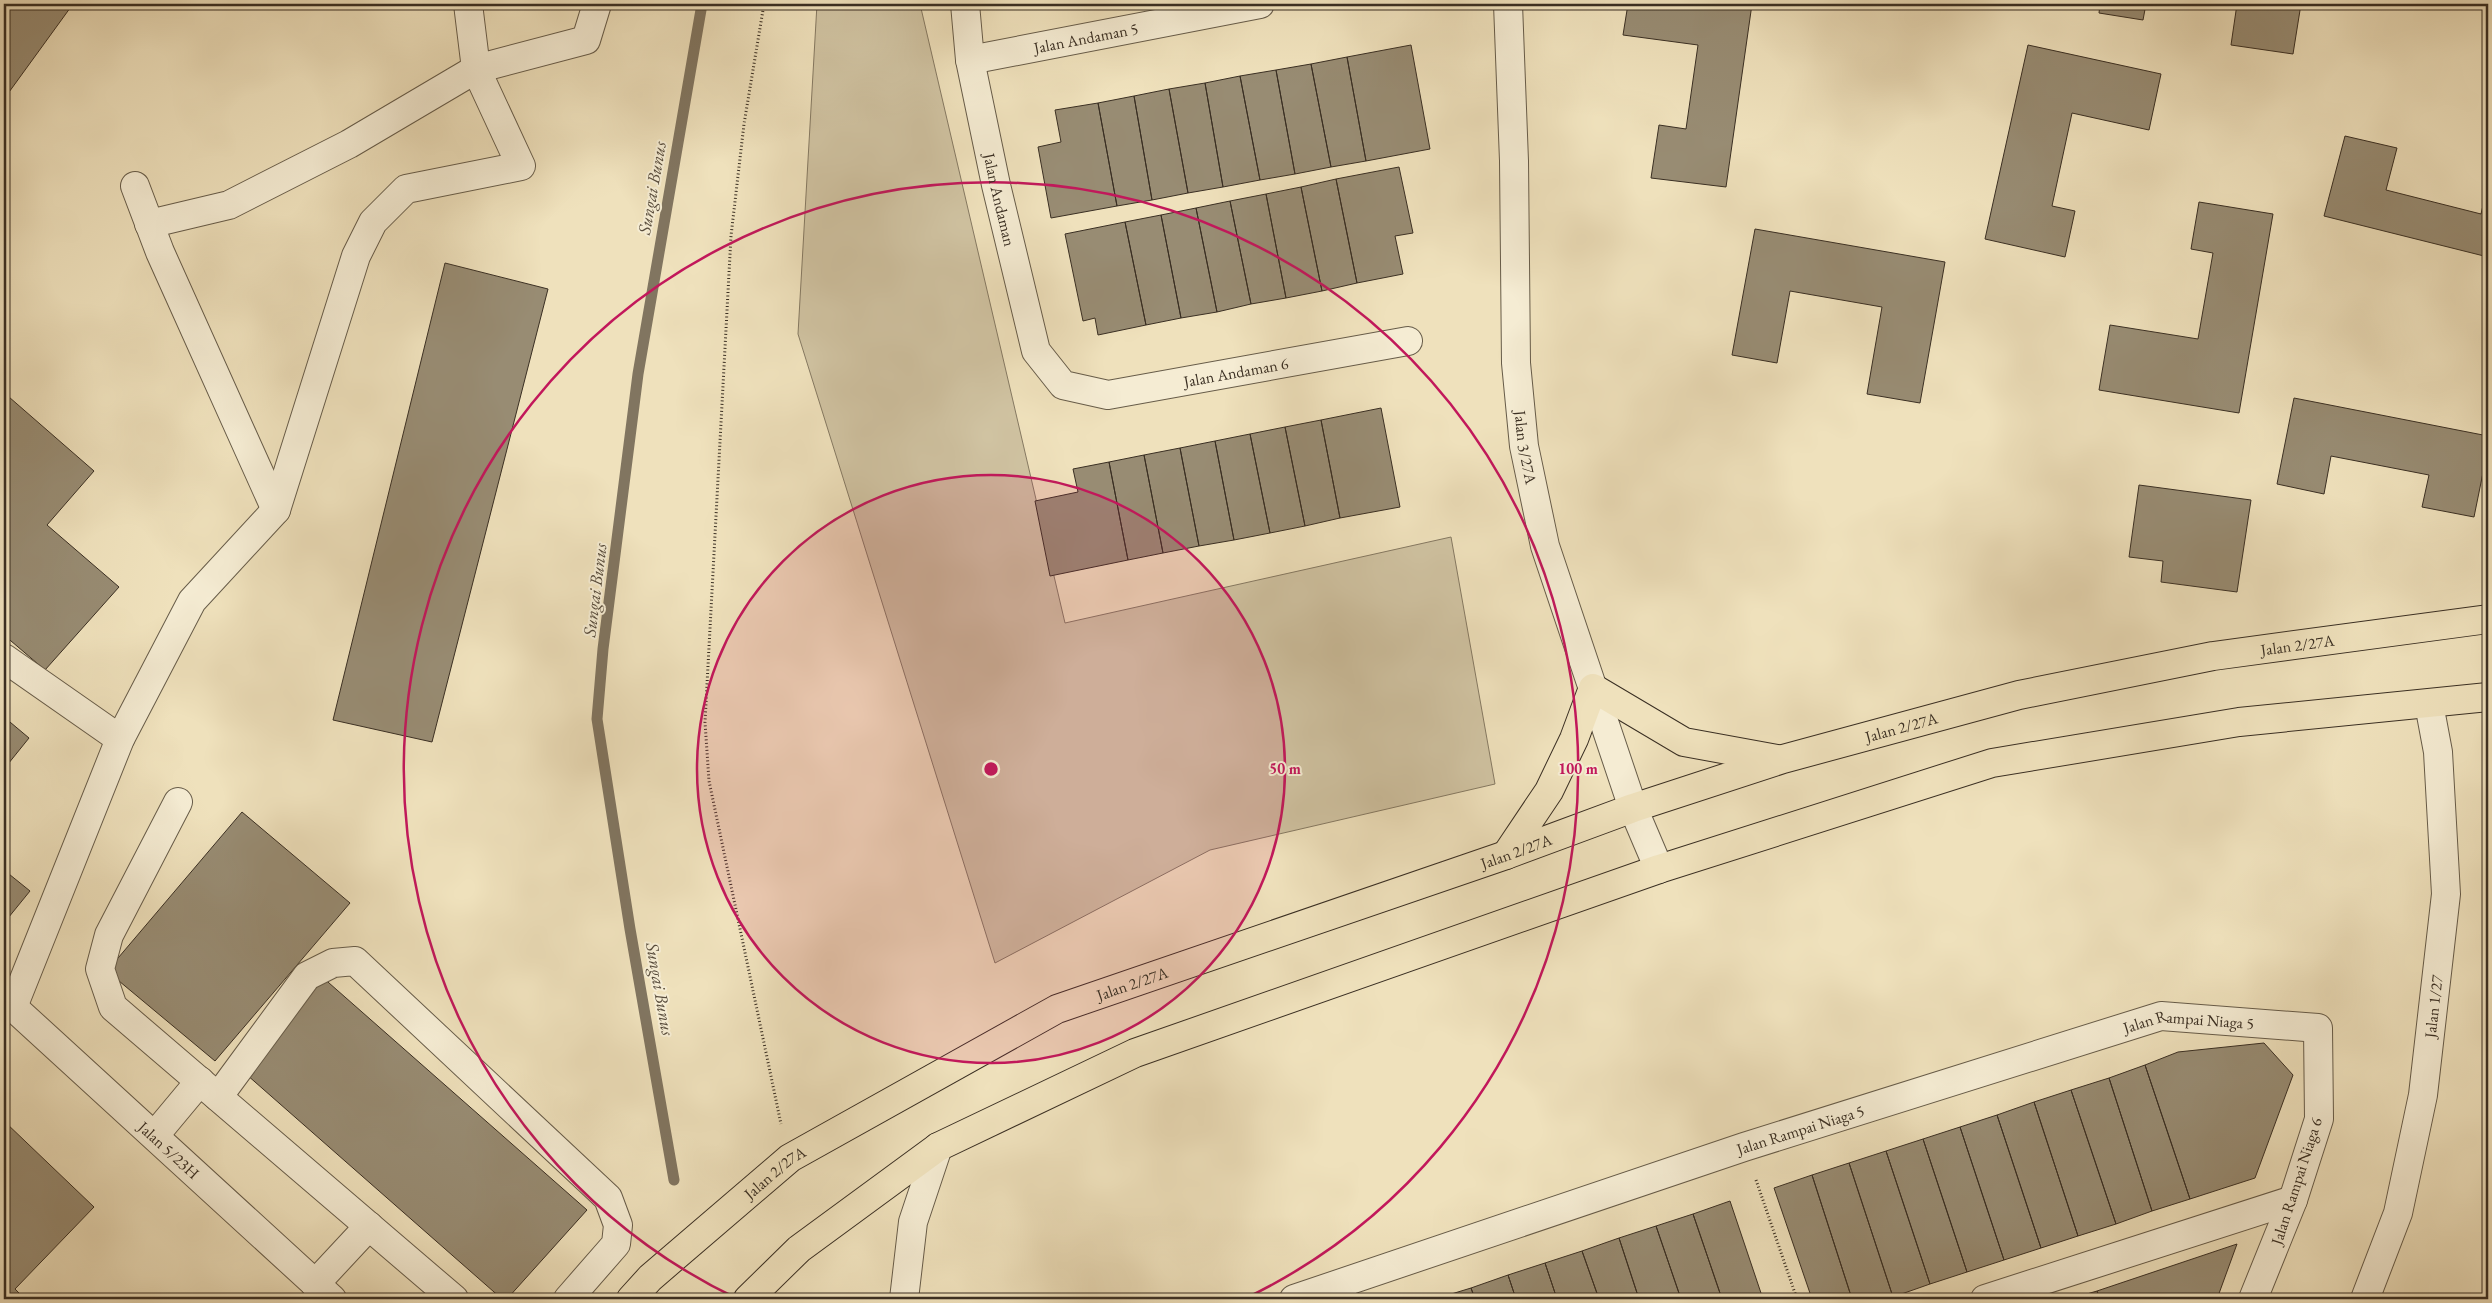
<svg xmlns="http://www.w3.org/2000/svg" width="2492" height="1303" viewBox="0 0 2492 1303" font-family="'EB Garamond',serif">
  <rect width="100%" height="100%" fill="#efe1bc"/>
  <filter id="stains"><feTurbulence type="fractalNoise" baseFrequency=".004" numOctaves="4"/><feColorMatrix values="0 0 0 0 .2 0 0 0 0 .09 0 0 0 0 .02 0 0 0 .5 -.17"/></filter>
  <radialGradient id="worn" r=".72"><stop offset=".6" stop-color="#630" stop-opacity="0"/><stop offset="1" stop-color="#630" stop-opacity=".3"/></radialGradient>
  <path fill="#d0c3a2" stroke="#857962" d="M817,4H920L1065,623L1451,537L1495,784L1210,850L995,963L798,334Z"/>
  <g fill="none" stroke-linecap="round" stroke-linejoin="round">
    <path stroke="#817560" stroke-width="11" d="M674,1180L630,929L597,719L603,649L638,374L702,4"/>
  </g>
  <path fill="#988c73" stroke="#3a2f23" d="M4,4H73L4,99Z
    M1628,4H1752L1726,187L1651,178L1659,125L1686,129L1698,45L1623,35Z
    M2100,4H2146L2143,20L2099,13Z
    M2237,4H2301L2293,54L2231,45Z
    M1411,45L1430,149L1366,161L1347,57Z
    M2028,45L2161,74L2149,130L2072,113L2052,206L2075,211L2065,257L1985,239Z
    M1347,57L1366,161L1331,167L1311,64Z
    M1311,64L1331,167L1295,174L1276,70Z
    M1276,70L1295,174L1260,180L1240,76Z
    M1240,76L1260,180L1223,187L1205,83Z
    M1205,83L1223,187L1188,193L1169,89Z
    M1169,89L1188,193L1152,200L1134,96Z
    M1134,96L1152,200L1117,206L1098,103Z
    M1098,103L1117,206L1051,218L1038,147L1061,142L1055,110Z
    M2345,136L2397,148L2386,190L2481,214L2488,184V257L2324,216Z
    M1399,167L1413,233L1395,236L1403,274L1357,283L1336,179Z
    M1336,179L1357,283L1322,291L1301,187Z
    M1301,187L1322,291L1286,298L1266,194Z
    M1266,194L1286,298L1251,304L1230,201Z
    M1230,201L1251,304L1217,312L1196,208Z
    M2199,202L2273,214L2239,413L2099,390L2110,325L2198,339L2213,253L2191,249Z
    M1196,208L1217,312L1181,318L1161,215Z
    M1161,215L1181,318L1146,325L1125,222Z
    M1125,222L1146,325L1098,335L1095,318L1083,321L1065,234Z
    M1755,229L1945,262L1920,403L1867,394L1882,307L1790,291L1777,363L1732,355Z
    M445,263L548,289L432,742L333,720Z
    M9,397L94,471L47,525L119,587L45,670L4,635V402Z
    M2294,398L2488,436V448L2474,517L2422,507L2429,475L2331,456L2324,494L2277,484Z
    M1381,408L1400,507L1340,518L1321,420Z
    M1321,420L1340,518L1305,526L1285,427Z
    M1285,427L1305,526L1270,533L1250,434Z
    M1250,434L1270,533L1234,540L1215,441Z
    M1215,441L1234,540L1199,546L1180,448Z
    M1180,448L1199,546L1163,553L1144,455Z
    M1144,455L1163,553L1128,560L1109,462Z
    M1109,462L1128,560L1050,576L1035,501L1078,492L1073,469Z
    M2139,485L2251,500L2237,592L2161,582L2163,561L2129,557Z
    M4,717L29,738L4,769Z
    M242,812L350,903L215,1061L107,971Z
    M4,870L30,891L4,923Z
    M312,968L587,1210L507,1299H502L230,1060Z
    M2264,1043L2293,1075L2255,1178L2190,1199L2145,1065L2178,1052Z
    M2145,1065L2190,1199L2152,1211L2109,1078Z
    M2109,1078L2152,1211L2116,1224L2071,1090Z
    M2071,1090L2116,1224L2078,1236L2034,1102Z
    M2034,1102L2078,1236L2041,1248L1997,1115Z
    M1997,1115L2041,1248L2004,1260L1960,1127Z
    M4,1121L94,1207L15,1289L25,1299H4Z
    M1960,1127L2004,1260L1967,1272L1923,1139Z
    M1923,1139L1967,1272L1930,1284L1886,1151Z
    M1886,1151L1930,1284L1893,1297L1849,1163Z
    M1849,1163L1893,1297L1885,1299H1852L1812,1175Z
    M1812,1175L1852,1299H1812L1774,1188Z
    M1730,1201L1763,1299H1722L1693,1214Z
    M1693,1214L1722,1299H1681L1656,1226Z
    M1656,1226L1681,1299H1639L1619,1238Z
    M1619,1238L1639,1299H1599L1582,1251Z
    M2237,1244L2217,1299H2100L2097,1291Z
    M1582,1251L1599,1299H1557L1545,1263Z
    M1545,1263L1557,1299H1516L1508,1275Z
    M1508,1275L1516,1299H1475L1471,1288Z
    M1471,1288L1475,1299H1435Z
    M2097,1291L2100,1299H2070Z"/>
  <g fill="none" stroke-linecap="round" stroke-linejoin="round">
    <g stroke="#675c49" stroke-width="30">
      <g id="minor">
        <path id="s1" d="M965,4L970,60L996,185L1036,351L1063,385L1108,395L1408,341"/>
        <path id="s2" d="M1508,4L1514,161L1516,363L1524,446L1545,546L1633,808L1659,869"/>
        <path id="s3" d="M970,60L1260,4"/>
        <path d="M135,186L160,252L276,510"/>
        <path d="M149,224L229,205L349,144L476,69L468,4"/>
        <path d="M4,658L120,739"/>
        <path d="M178,802L109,935L100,969L113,1007L454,1299"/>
        <path id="s4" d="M4,1004L13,1007L332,1299"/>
        <path d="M13,1007L120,739L192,601L276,510L356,256L373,222L406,189L521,166L476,69L586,40L597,4"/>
        <path d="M218,1097L307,976L333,963L355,961L608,1198L618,1225L616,1244L568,1299"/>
        <path d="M155,1135L200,1081"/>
        <path d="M315,1284L369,1226"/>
        <path d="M904,1299L913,1222L938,1147"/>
        <path id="s5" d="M1294,1299L1744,1147L2161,1016L2318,1028L2319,1119L2293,1200L2253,1299"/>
        <path d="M1985,1299L2293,1200"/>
        <path id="s6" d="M2365,1299L2398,1213L2423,1095L2446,894L2438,752L2429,704"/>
      </g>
    </g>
    <g stroke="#3a2f23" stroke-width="30">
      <g id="major">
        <path d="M1506,855L1549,791L1574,739L1593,688L1684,742L1777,759"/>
        <path id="s7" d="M631,1299L650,1278L790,1158L1057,1009L1506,855L1633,808L1783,759L2019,695L2213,656L2488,619"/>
        <path d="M748,1299L799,1249L938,1147L1135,1053L1659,869L1992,763L2239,722L2488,697"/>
      </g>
    </g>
    <path stroke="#3a2f23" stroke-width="3" stroke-dasharray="1 2.5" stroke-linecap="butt" d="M764,4L744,124L731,236L705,722L709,781L781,1124
      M1756,1180L1797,1299"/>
    <use href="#minor" stroke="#f5ecd3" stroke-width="28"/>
    <use href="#major" stroke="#efe1bc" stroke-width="28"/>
  </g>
  <circle cx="991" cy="769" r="294" fill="#c2185b" fill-opacity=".12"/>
  <g fill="none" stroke="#c2185b" stroke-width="2.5">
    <circle cx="991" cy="769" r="294"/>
    <path d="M738 1299A587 587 0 1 1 1244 1299"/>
  </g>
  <g text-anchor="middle" stroke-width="4" stroke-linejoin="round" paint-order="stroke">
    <g font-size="16" fill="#3a2f23" stroke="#f5ecd3">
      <text dy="6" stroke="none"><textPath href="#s3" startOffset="118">Jalan Andaman 5</textPath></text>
      <text dy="6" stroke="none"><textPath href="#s1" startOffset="199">Jalan Andaman</textPath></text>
      <text dy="6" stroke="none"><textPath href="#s1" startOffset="574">Jalan Andaman 6</textPath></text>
      <text dy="6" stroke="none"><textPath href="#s2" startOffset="444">Jalan 3/27A</textPath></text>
      <text dy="6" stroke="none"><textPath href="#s7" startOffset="1814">Jalan 2/27A</textPath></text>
      <text dy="6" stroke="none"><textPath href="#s7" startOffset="1409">Jalan 2/27A</textPath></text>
      <text dy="6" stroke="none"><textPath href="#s7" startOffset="1004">Jalan 2/27A</textPath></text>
      <text dy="6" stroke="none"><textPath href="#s7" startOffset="598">Jalan 2/27A</textPath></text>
      <text dy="6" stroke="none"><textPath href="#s6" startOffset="302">Jalan 1/27</textPath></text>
      <text dy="6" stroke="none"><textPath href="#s5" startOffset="939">Jalan Rampai Niaga 5</textPath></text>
      <text dy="6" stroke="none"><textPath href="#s5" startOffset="534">Jalan Rampai Niaga 5</textPath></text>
      <text dy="6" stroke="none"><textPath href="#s4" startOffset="221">Jalan 5/23H</textPath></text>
      <text dy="6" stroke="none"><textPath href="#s7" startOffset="192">Jalan 2/27A</textPath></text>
      <text transform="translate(2296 1181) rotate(-72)" y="6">Jalan Rampai Niaga 6</text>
    </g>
    <g font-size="18" font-style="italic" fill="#584c3c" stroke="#f5ecd3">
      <text transform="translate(652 188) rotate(-80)" y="6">Sungai Bunus</text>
      <text transform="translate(595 590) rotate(-83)" y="6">Sungai Bunus</text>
      <text transform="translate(660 989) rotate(80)" y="6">Sungai Bunus</text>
    </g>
  </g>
  <circle cx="991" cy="769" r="8" fill="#c2185b" stroke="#f5ecd3" stroke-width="2.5"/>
  <g font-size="15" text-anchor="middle" font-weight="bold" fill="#c2185b" stroke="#f5ecd3" stroke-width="4" stroke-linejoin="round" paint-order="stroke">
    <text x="1285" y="774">50 m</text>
    <text x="1578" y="774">100 m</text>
  </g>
  <rect width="2492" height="1303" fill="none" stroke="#efe1bc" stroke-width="20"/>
  <rect x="5" y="5" width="2482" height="1293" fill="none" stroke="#3a2f23" stroke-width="2.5"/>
  <rect x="10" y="10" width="2472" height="1283" fill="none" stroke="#3a2f23"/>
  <rect width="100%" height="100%" filter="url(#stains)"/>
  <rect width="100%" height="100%" fill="url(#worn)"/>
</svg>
